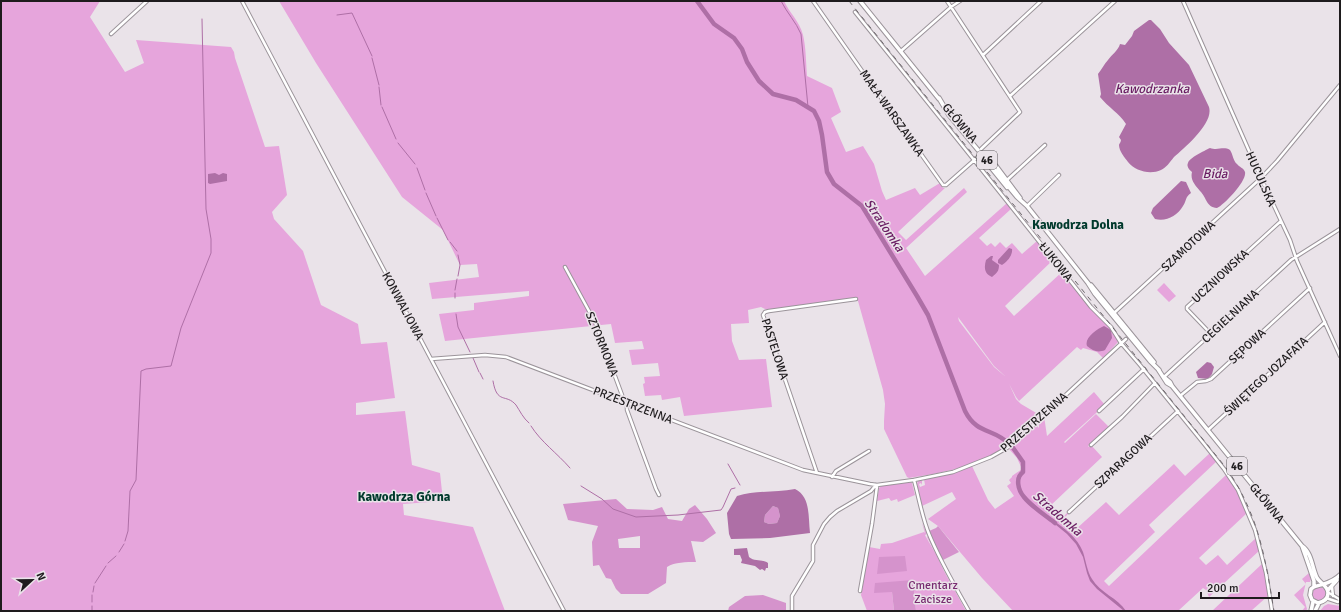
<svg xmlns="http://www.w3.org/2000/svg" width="1341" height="612" viewBox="0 0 1341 612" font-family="Signika,sans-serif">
  <rect width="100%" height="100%" fill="#eae3e9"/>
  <path fill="#e6a5dc" d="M1,1H100L90,17L125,72L144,63L136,40L231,47L234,52L235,58L265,147L279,146L287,195L272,212L274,219L303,251L321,305L358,324L361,344L387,342L395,398L356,403V415L405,411L412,465L440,473L443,501L403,504L404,515L473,527L505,611H1Z
    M279,1H784C789,12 800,22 803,35C806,47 806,63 807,76L832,88L841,112L831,118L846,152L863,146L874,164L882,191L886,200L915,188L920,195L940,183L943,188H945L898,232L906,240L964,188L967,192L906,248L925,276L1007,203L1011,209L979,238L987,246L991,243L995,247L1000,242L1006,248L1012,243L1022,254L1037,241L1053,260L1005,306L1014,316L1062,272L1098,316L1110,327L1119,341L1103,358L1097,352L1083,348L1081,350L1077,347L1019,401L1016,397L1005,376L994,366L958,317L959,321L994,367L1006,377L1016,399L1021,404L1038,414L1040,416C1028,427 1016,441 1003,449C975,467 941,473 909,478L907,477L884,429V421L885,404L883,390L858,301L856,299L769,311L761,307L748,310L749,323L731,324L732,341L739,360L766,359L772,407L684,416L680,397L662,400L661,395L645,396L643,384L645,383L644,377L660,376L658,363L632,365L629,350L644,349L642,341L615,343L611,324L445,341L439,314L474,310V303L529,296V291L432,299L429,283L479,277L477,264L460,265L443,230L402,197L316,63Z
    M1164,283L1176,296L1169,302L1157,290Z
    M1094,392L1105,405L1064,442L1065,443L1067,441L1096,414L1109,427L1088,446L1089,447L1091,445L1102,457L1049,507L1062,518L1068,512L1069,513L1063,519L1075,530L1106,502L1119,515L1174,464L1185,476L1210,453L1217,461L1149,525L1155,532L1104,581L1109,586L1110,585L1227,474L1241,497L1247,513L1199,558L1206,565L1218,555L1227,565L1257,537L1260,550L1209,597L1206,590L1203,588L1178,611H1013L982,578L938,526L928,519L956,499L952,492L922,506L917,484L918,480L921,479L922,481V485L921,483L919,484L920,487L925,485L924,479L953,473L972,466L988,500L995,509L1014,496L1007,486L1011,483L1009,480L1012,477V476L1022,469L1017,458L1009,449L1035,425H1037L1039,428V422L1044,416L1047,436Z
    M908,481L912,483L915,495L898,502L897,499L891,501L889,498L877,501L879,488L881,486Z
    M922,523L927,534L925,535L926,537L937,556L927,537L928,536L944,571L966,611H916L913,580L892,592L894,611H867L861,595L869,547L880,549L881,544L892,543L924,532L925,533Z
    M1263,563L1269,595L1251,611H1212Z
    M1309,573L1311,579L1310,582H1306L1303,595L1307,609L1306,611H1302L1305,607L1294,595L1306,584L1302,579Z
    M1312 594a7 7 0 1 1 14 0a7 7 0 1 1-14 0Z
    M1328,604L1340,606V611H1320L1324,606Z"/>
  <path fill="#d593cc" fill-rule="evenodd" d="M616,499L627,509L653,510L662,507L668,519L682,521L689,509L695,505L707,519L716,533L703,542L691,541L696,562C686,562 675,562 667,567L666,583L648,594H621L616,589L611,579L606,578L599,565L593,566L592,542L598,526L568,520L563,504ZM640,536V548H619L618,539Z
    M773,506L778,508L780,516L777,523L769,524L764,522L765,515Z
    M938,526L959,552L943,560L929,531L936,528Z
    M905,556L907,571L877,574L879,557Z
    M913,580L916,611H894L892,592L874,593L875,583Z
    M763,595L786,603V611H728L729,607L745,596Z"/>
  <path fill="#ae6fa6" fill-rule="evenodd" d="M1149,20H1151L1160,29L1169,43L1189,65L1209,107C1214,123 1185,147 1174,157C1170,162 1166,168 1161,170C1150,175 1135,171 1128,162C1125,158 1119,151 1119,145C1119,144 1121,142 1121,140L1119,137L1126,124C1119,113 1108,107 1100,97L1101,94L1098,74C1102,69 1104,64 1108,60C1112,54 1118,51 1120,44L1125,45L1132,36L1134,31Z
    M1210,148C1218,151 1223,146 1230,150C1233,154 1233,161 1237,164C1239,167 1244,168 1245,172C1247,181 1224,205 1217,208C1206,207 1207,198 1200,191C1195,185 1190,180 1192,172C1190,170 1186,167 1188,163C1189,158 1204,151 1210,148Z
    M215,173L219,175L223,173L227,174V181L210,184L208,183V174Z
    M1181,181L1186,182L1191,193C1185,197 1187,200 1183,206C1177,216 1166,222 1155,219L1151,213L1153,208Z
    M1009,248L1012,249C1013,255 1007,262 1002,265L998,263V260Z
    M991,256H993L992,260L999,265C999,271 997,273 992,277C984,274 984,267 986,260Z
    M1104,326L1111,330L1112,338L1105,350C1098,353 1093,351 1087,346C1084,338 1097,329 1104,326Z
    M1207,362L1211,363L1214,367L1212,374L1208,379L1198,378L1196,372Z
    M795,489C811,497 808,517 810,533L770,538L731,539L729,534L727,513L737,496C755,490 776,493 795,489ZM773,506L778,508L780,516L777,523L769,524L764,522L765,515Z
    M1051,519C1063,527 1078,538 1083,552C1086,561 1087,571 1092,579C1100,593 1118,598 1126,611H1124L1097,589L1090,581L1087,573L1083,557L1076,544L1067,534L1050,520Z
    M747,548L749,557C755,562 762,559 768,563V568H766L765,571L762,569L760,570L755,566L741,563L742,560L740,555H734V549Z"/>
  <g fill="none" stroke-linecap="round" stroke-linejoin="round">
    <path stroke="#ae6fa6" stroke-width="1" d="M781,1C787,13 796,22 801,34L808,107
      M337,15L352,13L372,56
      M372,58L379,85
      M379,87L381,105
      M382,107L396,139
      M398,143L415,164
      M417,168L425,190
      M426,193L436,216
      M437,218L448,240
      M450,242L457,251
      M458,255L460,265L458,276
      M455,290L457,279
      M455,293V298
      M456,314L458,327L470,352
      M473,358L479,372
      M480,373L483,379
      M493,381C497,405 506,393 516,405C520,411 523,418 529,423
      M531,426C541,442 557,453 570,468
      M728,464L740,485
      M581,486L602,499L613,509L636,517L678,515L721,510L723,507L731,489L735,488
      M125,541L128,531L130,491L136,480L141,371L146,369L171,366L181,328L211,253V239L206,209L202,19
      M119,552L124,544
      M108,563L116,556
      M95,583L106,566
      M93,592L94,586
      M92,595V602
      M92,606V611"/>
    <path stroke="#ae6fa6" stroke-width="4.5" d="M697,1L714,24L734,38L742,49L747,62L759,81L773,94L796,100L814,111L819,121L822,135L827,172L834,184L862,206L917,296L928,315L965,411C977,435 994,428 1009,444
      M1011,445L1023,462V472C1015,478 1018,490 1024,497C1031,506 1046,516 1055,523"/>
    <g stroke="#9b949a" stroke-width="4.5">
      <path id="minor" d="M242,1L564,611
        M813,1L867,78L943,185H946L980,155
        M947,1L1020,112L981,149
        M1183,1L1261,178L1290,240L1297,261L1340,356
        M855,12C934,110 1013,208 1091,307L1111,327L1121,343L1140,365L1205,445L1224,469L1238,490L1255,530L1266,573L1272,611
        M111,34L147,1
        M901,51L951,7L960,1
        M983,55L1041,1
        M1010,96L1115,1
        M990,167L1007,188
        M1007,180L1045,145
        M1027,206L1059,175
        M565,267L595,322L622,395L623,401
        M1114,313L1261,178L1277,161L1340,85
        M1211,334L1187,309V307L1281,221
        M431,359L485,355L506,357L803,470L870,484L877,485L914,480L953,472L991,457L1007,448L1014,443L1126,339
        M1164,377L1291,260L1340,229
        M1180,396L1197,382L1206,381L1211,379L1310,288
        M627,403V410L656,489L659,495
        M1099,411L1144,369
        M1208,430L1325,322
        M1091,445L1122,417L1155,383
        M817,473L763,315L765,312L769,311L856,299
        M832,477L836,471L869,451
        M914,480C919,498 922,517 929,534C940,561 955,586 969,611
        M1069,512L1178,411
        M1332,587L1333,596
        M860,591L872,524L877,486
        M1329,593L1339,599L1340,601
        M1326,598L1338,602L1340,601
        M792,611V596L813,561V545L824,524L830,517L837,511L871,491L876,485"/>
    </g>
    <g stroke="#9b949a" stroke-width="5.5">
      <path id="major" d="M860,1L939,99
        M939,98L949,115L1017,197L1027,206L1088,283L1095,294L1150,361L1159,370
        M946,106L965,129
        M996,166L1020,198
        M1091,285L1154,362
        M1158,369L1167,383L1172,386
        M1164,377L1170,382L1172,386L1302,546C1312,553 1312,568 1317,578C1320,583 1328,586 1328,593C1328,599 1323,602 1318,603L1312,600L1310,595L1311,589C1315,585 1319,586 1324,584C1330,582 1336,579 1340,575
        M1302,546L1309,566L1314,581V587
        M1328,590L1337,580V578
        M1311,611L1313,602
        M1315,611L1319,603"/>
    </g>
    <use href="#minor" stroke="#fff" stroke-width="2.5"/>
    <use href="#major" stroke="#fff" stroke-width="3.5"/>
    <path stroke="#6e696d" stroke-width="1" stroke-dasharray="5 5" stroke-linecap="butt" d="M849,1L1227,469C1259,516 1265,557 1274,611"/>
  </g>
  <g text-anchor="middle" stroke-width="3" stroke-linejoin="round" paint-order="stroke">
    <g fill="#eae3e9" stroke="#5b575a" stroke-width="1">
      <rect x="977" y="151" width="20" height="18" rx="3"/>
      <rect x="1227" y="457" width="20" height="18" rx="3"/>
    </g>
    <g font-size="11" font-weight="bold" fill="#1e1b1d">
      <text x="987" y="164">46</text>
      <text x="1237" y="470">46</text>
    </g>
    <g font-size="12" fill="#1e1b1d" stroke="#eae3e9">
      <text transform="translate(892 113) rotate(55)" y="4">MAŁA WARSZAWKA</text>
      <text transform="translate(960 123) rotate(50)" y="4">GŁÓWNA</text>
      <text transform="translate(1261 179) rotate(66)" y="4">HUCULSKA</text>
      <text transform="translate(1188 246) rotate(-43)" y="4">SZAMOTOWA</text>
      <text transform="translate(1056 262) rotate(51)" y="4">ŁUKOWA</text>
      <text transform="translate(1220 276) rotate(-43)" y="4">UCZNIOWSKA</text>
      <text transform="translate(403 306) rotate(62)" y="4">KONWALIOWA</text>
      <text transform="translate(1230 316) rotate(-43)" y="4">CEGIELNIANA</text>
      <text transform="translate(602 344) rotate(68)" y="4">SZTORMOWA</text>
      <text transform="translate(1247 346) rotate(-43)" y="4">SĘPOWA</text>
      <text transform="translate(775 349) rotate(72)" y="4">PASTELOWA</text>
      <text transform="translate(1266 376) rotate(-43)" y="4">ŚWIĘTEGO JOZAFATA</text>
      <text transform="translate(633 405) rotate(21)" y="4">PRZESTRZENNA</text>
      <text transform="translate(1034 422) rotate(-41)" y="4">PRZESTRZENNA</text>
      <text transform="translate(1123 461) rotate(-43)" y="4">SZPARAGOWA</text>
      <text transform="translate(1267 503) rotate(51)" y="4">GŁÓWNA</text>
    </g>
    <g font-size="12" fill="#782b70" stroke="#eae3e9">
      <text x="933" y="589">Cmentarz<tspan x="933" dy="14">Zacisze</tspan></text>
    </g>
    <g font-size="13" font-style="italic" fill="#6a1d63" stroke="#eae3e9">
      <text x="1152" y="93">Kawodrzanka</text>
      <text x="1215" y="178">Bida</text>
      <text transform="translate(885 225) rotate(56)" y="5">Stradomka</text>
      <text transform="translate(1058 513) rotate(41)" y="5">Stradomka</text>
    </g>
    <g font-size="13" font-weight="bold" fill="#00392c" stroke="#eae3e9">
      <text x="1078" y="229">Kawodrza Dolna</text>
      <text x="404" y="501">Kawodrza Górna</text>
    </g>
  </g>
  <rect width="1341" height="612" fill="none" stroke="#1e1b1d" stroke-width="4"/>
  <g transform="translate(32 580) rotate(68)" stroke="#eae3e9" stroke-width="3" paint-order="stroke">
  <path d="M0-3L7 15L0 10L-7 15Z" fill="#1e1b1d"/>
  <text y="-6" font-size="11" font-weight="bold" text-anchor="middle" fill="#1e1b1d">N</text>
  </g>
  <path d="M1201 592v6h78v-6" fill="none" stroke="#1e1b1d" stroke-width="2"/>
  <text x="1207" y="592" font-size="12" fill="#1e1b1d" stroke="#eae3e9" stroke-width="3" paint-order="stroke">200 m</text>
</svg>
